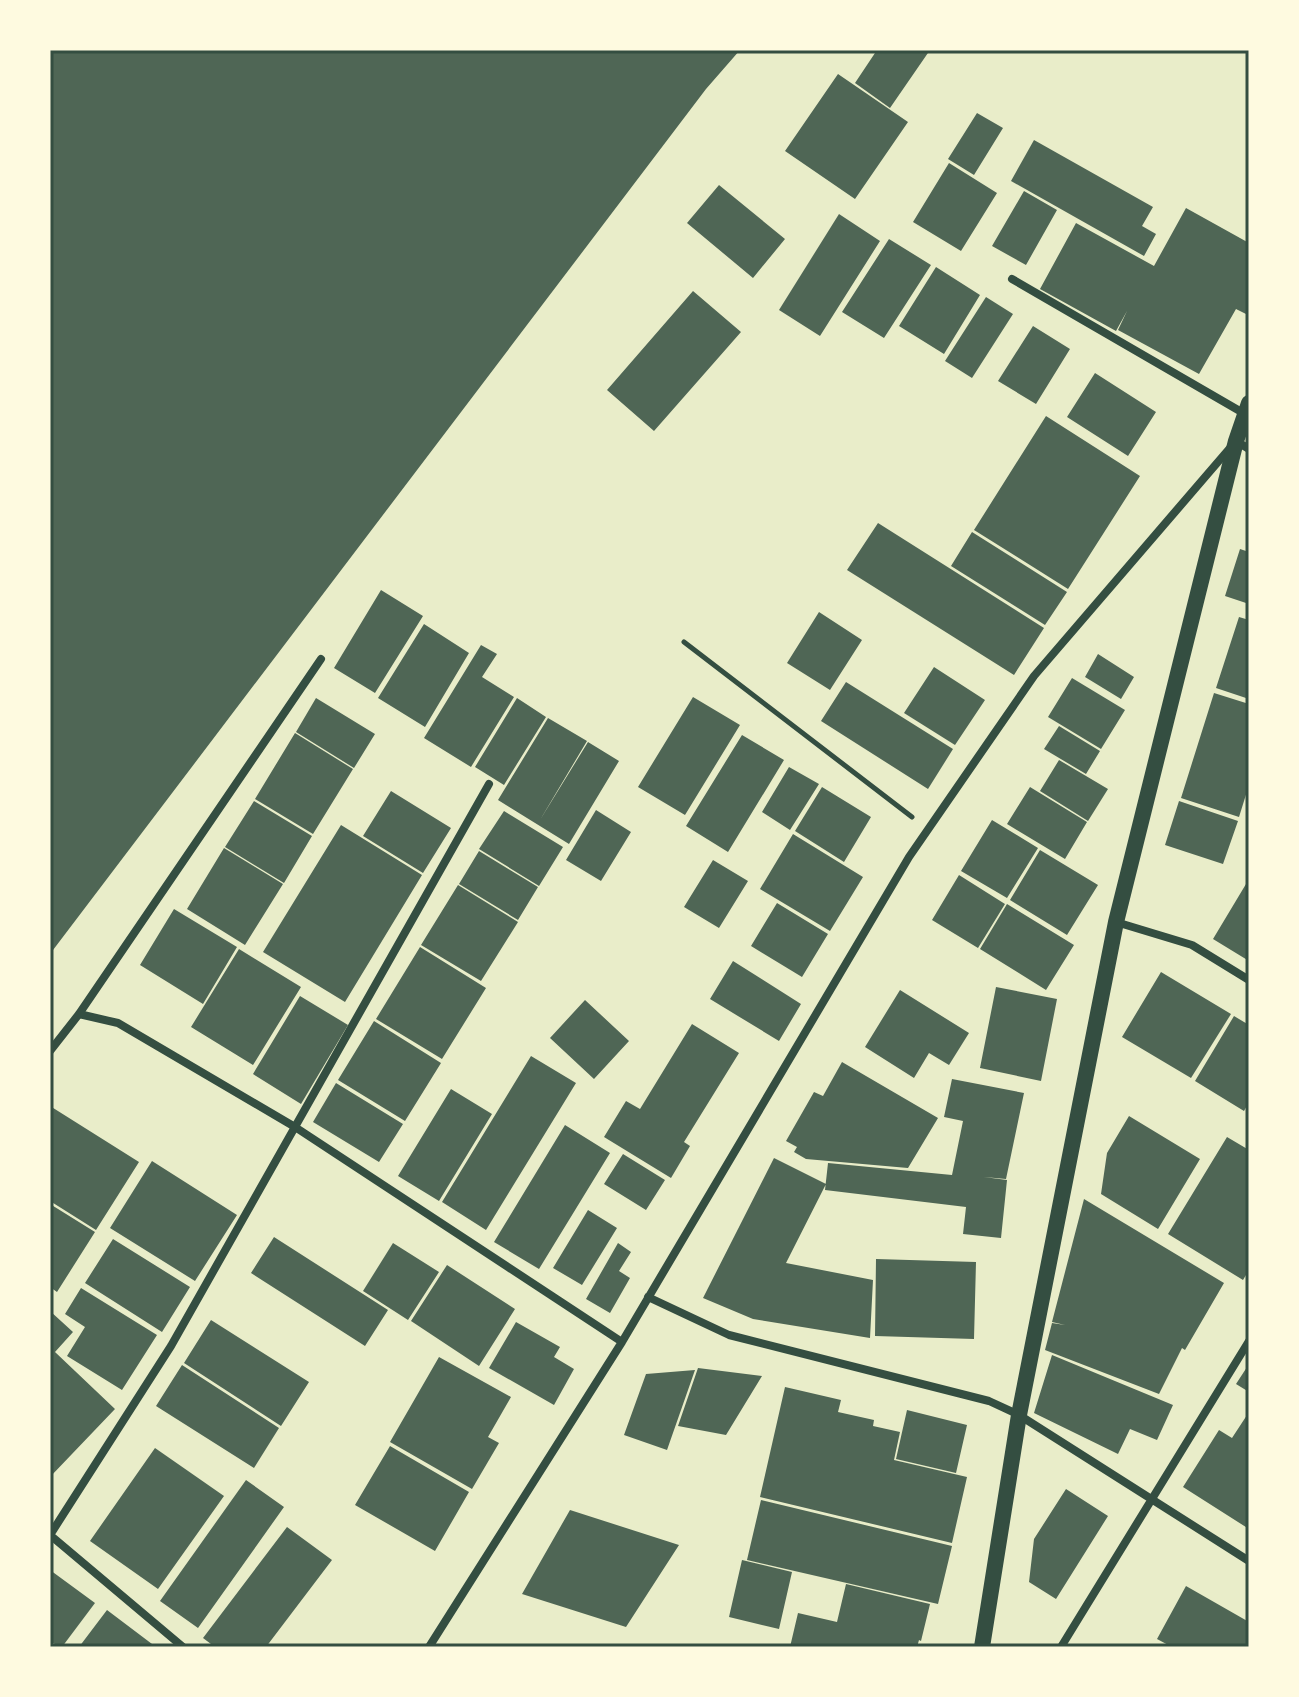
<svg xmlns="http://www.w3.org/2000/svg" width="1299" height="1697" viewBox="0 0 1299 1697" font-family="Quicksand,sans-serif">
  <rect width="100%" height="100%" fill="#e9edc9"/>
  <path fill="#4f6655" d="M50,50H740L706,89L50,954Z
    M877,50H930L890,108L855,83Z
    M838,74L908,122L855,199L785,151Z
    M977,113L1003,128L974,175L948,159Z
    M1034,140L1153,207L1142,226L1156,234L1144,256L1011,181Z
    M949,163L997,193L961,251L913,222Z
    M719,185L785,239L753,278L687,223Z
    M1024,191L1057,210L1026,265L992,246Z
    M1186,208L1249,243V308L1246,314L1236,309L1199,374L1118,330L1127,311L1116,331L1040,289L1076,223L1154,266Z
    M839,214L880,241L820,336L779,310Z
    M889,239L931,265L884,338L842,312Z
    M936,267L980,295L944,354L899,326Z
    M693,291L741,332L654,431L607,390Z
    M986,297L1013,314L972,378L945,361Z
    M1033,326L1070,349L1036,404L998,381Z
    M1095,373L1156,412L1128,456L1067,417Z
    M1046,416L1140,476L1068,589L974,530Z
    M878,523L1044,628L1014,675L847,570Z
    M972,532L1067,592L1045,625L951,566Z
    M1240,549L1249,552V604L1225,596Z
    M381,590L423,616L375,693L334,668Z
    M819,612L862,640L830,690L787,663Z
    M1239,617L1249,620V699L1216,688Z
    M424,624L469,653L425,727L378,698Z
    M481,645L497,654L482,677L514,697L471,767L424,738Z
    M1098,654L1134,677L1121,699L1085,677Z
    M934,667L985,700L955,745L904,713Z
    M1072,678L1125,710L1101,749L1048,717Z
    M846,682L953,749L928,789L821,721Z
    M1214,693L1249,704V785L1239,817L1181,798Z
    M693,697L740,725L685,815L638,787Z
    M316,698L375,734L354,768L296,732Z
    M517,698L546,717L504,785L475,767Z
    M548,718L587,741L540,820L588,742L619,761L569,844L498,800Z
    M1059,726L1100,751L1086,774L1044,749Z
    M295,733L353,769L313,834L255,799Z
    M742,735L784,760L728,852L686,826Z
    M1059,760L1108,789L1088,821L1040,791Z
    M789,767L819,784L790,830L762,812Z
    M822,787L871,817L844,862L795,831Z
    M1030,787L1087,822L1065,859L1007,824Z
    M391,791L451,828L423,873L363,836Z
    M254,801L312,836L284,883L225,847Z
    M1179,801L1238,821L1223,864L1165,845Z
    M596,810L631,832L601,881L566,860Z
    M504,811L563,847L539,886L479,849Z
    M992,820L1038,848L1007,898L961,871Z
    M341,825L422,875L345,1002L263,952Z
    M793,834L863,877L830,931L760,889Z
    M224,848L283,884L245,945L187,909Z
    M1040,850L1098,885L1067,935L1010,900Z
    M479,851L538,887L518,920L459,884Z
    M713,860L748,881L719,928L684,907Z
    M959,875L1005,904L978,948L932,920Z
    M1249,879V961L1213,939Z
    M458,885L518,922L481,981L421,945Z
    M777,903L828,934L802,977L751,946Z
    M1007,904L1074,945L1046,990L980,949Z
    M174,909L237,947L203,1004L140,965Z
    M420,947L486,988L442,1059L376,1019Z
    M239,949L301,987L253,1065L191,1027Z
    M733,961L801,1004L779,1041L710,999Z
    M1161,972L1231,1014L1191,1078L1122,1037Z
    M996,987L1057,999L1041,1081L980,1068Z
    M900,990L969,1033L949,1065L929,1053L914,1078L865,1047Z
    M300,996L348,1025L301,1104L253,1074Z
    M585,1000L629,1041L594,1079L550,1038Z
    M1234,1016L1249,1025V1102L1244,1111L1195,1081Z
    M374,1021L441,1063L405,1121L338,1080Z
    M692,1024L739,1053L684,1142L690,1146L671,1178L604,1137L626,1101L640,1109Z
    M531,1056L576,1083L486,1230L442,1202Z
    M842,1062L938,1118L908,1168L806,1159L794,1152L797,1147L786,1141L814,1092L823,1096Z
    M952,1079L1024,1093L1006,1179L984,1177L1007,1180L1001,1238L963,1234L966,1207L825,1190L828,1163L952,1175L963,1121L944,1117Z
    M336,1083L403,1124L379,1162L313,1122Z
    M451,1089L492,1114L439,1201L398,1176Z
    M50,1106L139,1162L96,1230L50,1201Z
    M1129,1116L1200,1159L1158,1229L1101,1194L1107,1153Z
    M565,1125L610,1153L539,1269L494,1242Z
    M1227,1137L1249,1150V1270L1243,1280L1168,1234Z
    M623,1154L665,1180L646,1210L604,1184Z
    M774,1158L826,1184L786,1263L873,1280L870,1338L753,1319L703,1298Z
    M152,1161L237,1215L195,1281L110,1228Z
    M1084,1199L1224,1283L1185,1350L1182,1348L1159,1394L1045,1350L1052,1323L1065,1325L1052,1322Z
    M50,1204L95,1232L57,1292L50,1287Z
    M588,1210L617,1228L582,1285L553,1268Z
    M274,1237L388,1310L365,1346L251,1273Z
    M113,1239L190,1287L162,1332L85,1283Z
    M393,1243L439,1272L408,1320L363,1291Z
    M618,1243L631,1252L619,1271L630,1278L610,1313L586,1299Z
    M876,1259L976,1262L974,1339L875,1336Z
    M447,1265L515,1309L479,1366L411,1321Z
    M81,1288L157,1335L122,1390L67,1356L85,1327L65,1314Z
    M50,1311L73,1332L55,1352L115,1409L50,1477Z
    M211,1320L309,1382L281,1426L184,1363Z
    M516,1322L560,1347L554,1357L574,1369L554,1405L489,1368Z
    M1052,1355L1173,1405L1157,1440L1130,1429L1118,1454L1034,1413Z
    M439,1357L511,1397L488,1437L499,1443L472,1489L390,1442Z
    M1249,1364V1392L1236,1384Z
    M182,1365L279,1428L254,1468L156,1406Z
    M698,1368L762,1376L726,1435L678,1426Z
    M695,1370L667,1450L624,1435L646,1374Z
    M785,1387L841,1400L838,1412L874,1420L873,1426L900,1432L894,1460L967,1477L952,1543L760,1497Z
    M907,1410L967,1425L956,1473L896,1459Z
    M1249,1412V1529L1183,1487L1219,1430L1232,1438Z
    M390,1446L469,1492L435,1551L355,1505Z
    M155,1448L224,1496L158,1589L90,1541Z
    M246,1480L284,1507L198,1628L160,1601Z
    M1066,1489L1108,1516L1056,1599L1029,1582L1034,1539Z
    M761,1500L952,1546L938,1604L747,1560Z
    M570,1510L679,1545L626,1627L522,1594Z
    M287,1527L332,1560L266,1647H215L203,1638Z
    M742,1560L792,1572L779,1629L729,1617Z
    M50,1570L95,1603L62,1647L50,1642Z
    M846,1584L930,1604L921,1641L919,1640L917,1647H790L798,1613L837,1622Z
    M1186,1586L1249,1622V1647H1172L1157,1639Z
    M107,1610L156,1647H79Z"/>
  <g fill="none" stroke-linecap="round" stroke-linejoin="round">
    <path stroke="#344e41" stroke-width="5" d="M684,642L912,817"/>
    <path stroke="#344e41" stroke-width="8" d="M1012,279L1245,414
      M1116,922L1192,945L1249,980
      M79,1014L118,1023L295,1127L622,1342
      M50,1051L79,1014L321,659
      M648,1297L729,1335L989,1401L1019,1415L1249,1561
      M50,1535L171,1346L489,784
      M50,1535L183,1647
      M429,1647L622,1342L909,857L1034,676L1236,441L1249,449
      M1061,1647L1249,1341"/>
    <path stroke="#344e41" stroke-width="16" d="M982,1647L1019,1415L1116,922L1236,441L1249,403"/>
  </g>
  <rect width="1299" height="1697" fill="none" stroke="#fefae0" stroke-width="104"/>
  <rect x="52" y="52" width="1195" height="1593" fill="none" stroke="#344e41" stroke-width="3"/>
</svg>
